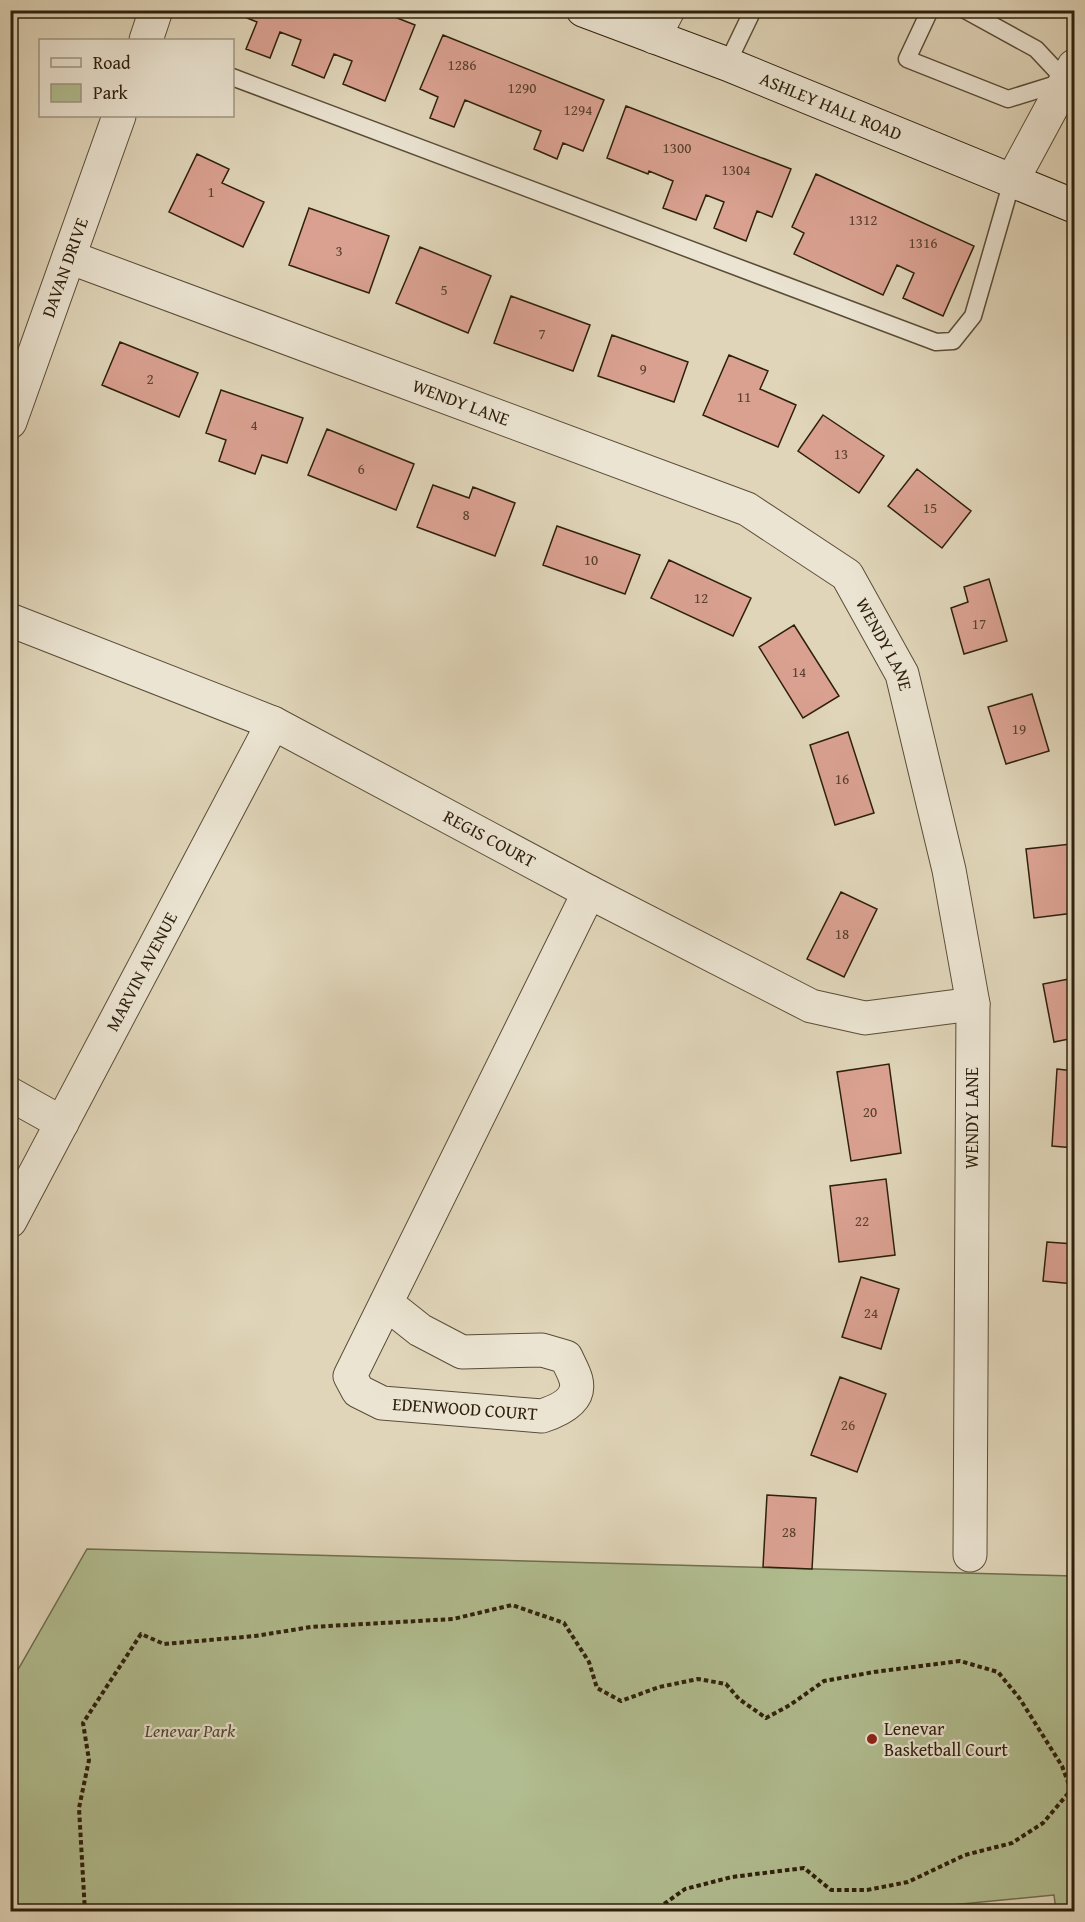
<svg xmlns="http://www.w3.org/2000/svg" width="1085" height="1922" viewBox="0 0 1085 1922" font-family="'Gentium Book Plus',serif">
  <rect width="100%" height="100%" fill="#e0d5b9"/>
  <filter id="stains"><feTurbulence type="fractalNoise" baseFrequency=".00333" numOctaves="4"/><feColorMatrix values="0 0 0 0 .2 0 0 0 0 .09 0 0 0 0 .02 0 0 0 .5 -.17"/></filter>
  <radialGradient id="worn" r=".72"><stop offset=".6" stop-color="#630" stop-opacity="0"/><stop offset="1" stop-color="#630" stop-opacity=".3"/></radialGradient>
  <path fill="#b1bd90" stroke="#706e4e" stroke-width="1.5" d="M87,1549L1074,1576V1911H1056L1054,1895L879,1912L11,1911V1682Z"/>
  <path fill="#daa191" stroke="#2e200c" stroke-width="1.5" d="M236,10H377L415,25L385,101L343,84L352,61L334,54L324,78L292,65L301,40L280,32L270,58L246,49L257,22L235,13Z
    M443,35L604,100L583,151L563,143L557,159L534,149L541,131L465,100L454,127L430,118L438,97L420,89Z
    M626,106L791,169L772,217L757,211L746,241L714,228L724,202L706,195L696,220L663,208L673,181L649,171L648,174L607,158Z
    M197,154L229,169L222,183L264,202L243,247L169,212Z
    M816,174L974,246L943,316L903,298L914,273L897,265L883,295L794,254L804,233L792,227Z
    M309,208L389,236L369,293L289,265Z
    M420,247L491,276L468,333L396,303Z
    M511,296L590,325L573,371L494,343Z
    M612,335L688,362L674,402L598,376Z
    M120,342L198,373L179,417L102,385Z
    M729,355L768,371L760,389L796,405L778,447L703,415Z
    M221,390L303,418L287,463L262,455L255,474L219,461L226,440L206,433Z
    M823,415L884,456L859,493L798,451Z
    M327,429L414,464L396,510L308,475Z
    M917,469L971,511L942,548L888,506Z
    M433,485L469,498L473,487L515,503L495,556L417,527Z
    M557,526L640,555L625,594L543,565Z
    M669,560L751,598L733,636L651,598Z
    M989,579L1007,641L964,654L951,608L968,602L964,587Z
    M794,625L839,696L803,718L759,647Z
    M1032,694L1049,751L1006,764L988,707Z
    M848,732L874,813L835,825L810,745Z
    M1071,844L1074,873V913L1034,918L1026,849Z
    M841,892L877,909L844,977L807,959Z
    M1074,978V1038L1054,1042L1043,984Z
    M889,1064L901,1153L851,1161L837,1072Z
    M1057,1069L1074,1071V1148L1052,1146Z
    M886,1179L895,1255L839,1262L830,1186Z
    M1047,1242L1074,1244V1284L1043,1281Z
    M861,1277L899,1289L881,1349L842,1337Z
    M840,1377L886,1394L857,1472L811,1455Z
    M767,1495L816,1498L812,1569L763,1567Z"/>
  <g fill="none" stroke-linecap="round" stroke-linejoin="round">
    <g stroke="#5a4d37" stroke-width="19">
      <path id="lane" d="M930,10L907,59L1008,99L1066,81L1036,49L965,10
        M727,64L753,10
        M232,77L936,342L953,341L973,316L1012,181"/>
    </g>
    <g stroke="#5a4d37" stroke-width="35">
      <g id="street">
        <path d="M654,37L668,10"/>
        <path d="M146,40L156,10"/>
        <path d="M1012,181L1074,66"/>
        <path id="s1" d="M69,257L747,509L847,575L902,674L949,870L973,1004L970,1555"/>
        <path id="s2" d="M10,422L119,116"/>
        <path id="s3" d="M10,620L273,723L589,892L811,1006L865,1018L973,1004"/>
        <path d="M10,1094L62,1123"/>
        <path id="s4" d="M10,1221L273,723"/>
        <path d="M386,1303L420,1330L462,1352L542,1350L566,1357C569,1364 574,1372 576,1380C581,1401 557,1411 542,1416L382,1403L358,1391L350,1376L589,892"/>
      </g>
    </g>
    <g stroke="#2e200c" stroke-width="35">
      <g id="secondary">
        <path id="s5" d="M583,10L727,64L1074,206"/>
      </g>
    </g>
    <path stroke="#2e200c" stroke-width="4" stroke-dasharray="4.5 3" stroke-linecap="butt" d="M85,1912L79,1808L89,1760L83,1723L141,1634L164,1644L255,1636L311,1627L453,1619L512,1605L564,1623L589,1662L597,1688L621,1701L659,1687L698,1679L726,1684L739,1699L766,1718L790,1705L824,1681L874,1672L960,1661L998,1672L1020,1699L1062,1766L1071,1790L1043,1823L1012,1843L965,1855L908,1882L867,1890H831L804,1868L732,1877L685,1889L653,1912"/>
    <use href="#lane" stroke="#ebe4d2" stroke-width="16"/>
    <use href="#street" stroke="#ebe4d2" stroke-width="33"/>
    <use href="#secondary" stroke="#ebe4d2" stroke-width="33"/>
  </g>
  <circle fill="#8f2418" stroke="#ebe4d2" stroke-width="2" cx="872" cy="1739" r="6"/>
  <g text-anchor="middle" stroke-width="4.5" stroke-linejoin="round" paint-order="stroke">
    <g font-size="15" fill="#59402d">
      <text x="462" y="70">1286</text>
      <text x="522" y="93">1290</text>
      <text x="578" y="115">1294</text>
      <text x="677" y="153">1300</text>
      <text x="736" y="175">1304</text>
      <text x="211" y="197">1</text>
      <text x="863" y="225">1312</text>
      <text x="923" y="248">1316</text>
      <text x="339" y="256">3</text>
      <text x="444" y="295">5</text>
      <text x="542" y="339">7</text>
      <text x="643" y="374">9</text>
      <text x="150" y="384">2</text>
      <text x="744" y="402">11</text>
      <text x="254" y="430">4</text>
      <text x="841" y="459">13</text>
      <text x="361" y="474">6</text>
      <text x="930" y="513">15</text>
      <text x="466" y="520">8</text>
      <text x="591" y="565">10</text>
      <text x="701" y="603">12</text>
      <text x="979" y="629">17</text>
      <text x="799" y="677">14</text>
      <text x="1019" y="734">19</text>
      <text x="842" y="784">16</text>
      <text x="842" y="939">18</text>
      <text x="870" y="1117">20</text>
      <text x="862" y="1226">22</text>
      <text x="871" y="1318">24</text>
      <text x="848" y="1430">26</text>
      <text x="789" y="1537">28</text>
    </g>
    <g font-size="18" fill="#2e200c" stroke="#ebe4d2">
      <text dy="6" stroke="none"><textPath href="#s5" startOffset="266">ASHLEY HALL ROAD</textPath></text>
      <text dy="6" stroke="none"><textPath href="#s2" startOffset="164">DAVAN DRIVE</textPath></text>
      <text dy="6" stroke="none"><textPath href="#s1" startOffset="418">WENDY LANE</textPath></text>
      <text dy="6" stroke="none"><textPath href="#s1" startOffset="922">WENDY LANE</textPath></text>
      <text dy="6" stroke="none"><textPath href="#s3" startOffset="528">REGIS COURT</textPath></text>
      <text dy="6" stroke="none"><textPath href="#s4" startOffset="282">MARVIN AVENUE</textPath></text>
      <text transform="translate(972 1118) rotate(-90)" y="6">WENDY LANE</text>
      <text transform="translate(465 1409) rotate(4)" y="6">EDENWOOD COURT</text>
    </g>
    <g font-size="18" fill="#2e200c" stroke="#ebe4d2" text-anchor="start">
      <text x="884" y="1735">Lenevar<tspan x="884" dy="21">Basketball Court</tspan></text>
    </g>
    <g font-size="18" font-style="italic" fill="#4f472d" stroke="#ebe4d2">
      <text x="190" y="1737">Lenevar Park</text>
    </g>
  </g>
  <rect width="1085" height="1922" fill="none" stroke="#e0d5b9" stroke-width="36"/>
  <rect x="12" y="12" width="1061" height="1898" fill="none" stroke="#2e200c" stroke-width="3"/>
  <rect x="18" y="18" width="1049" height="1886" fill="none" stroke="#2e200c" stroke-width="1.5"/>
  <rect x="39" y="39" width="195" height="78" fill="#ebe4d2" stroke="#9f9683" stroke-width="1.5"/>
  <rect x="51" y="58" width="30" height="9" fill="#ebe4d2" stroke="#9f9683" stroke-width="1.5"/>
  <text x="93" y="69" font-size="18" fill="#2e200c">Road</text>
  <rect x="51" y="84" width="30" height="18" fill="#b1bd90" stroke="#9f9683" stroke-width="1.5"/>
  <text x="93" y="99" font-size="18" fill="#2e200c">Park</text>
  <rect width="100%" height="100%" filter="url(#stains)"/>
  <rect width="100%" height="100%" fill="url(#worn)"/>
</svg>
